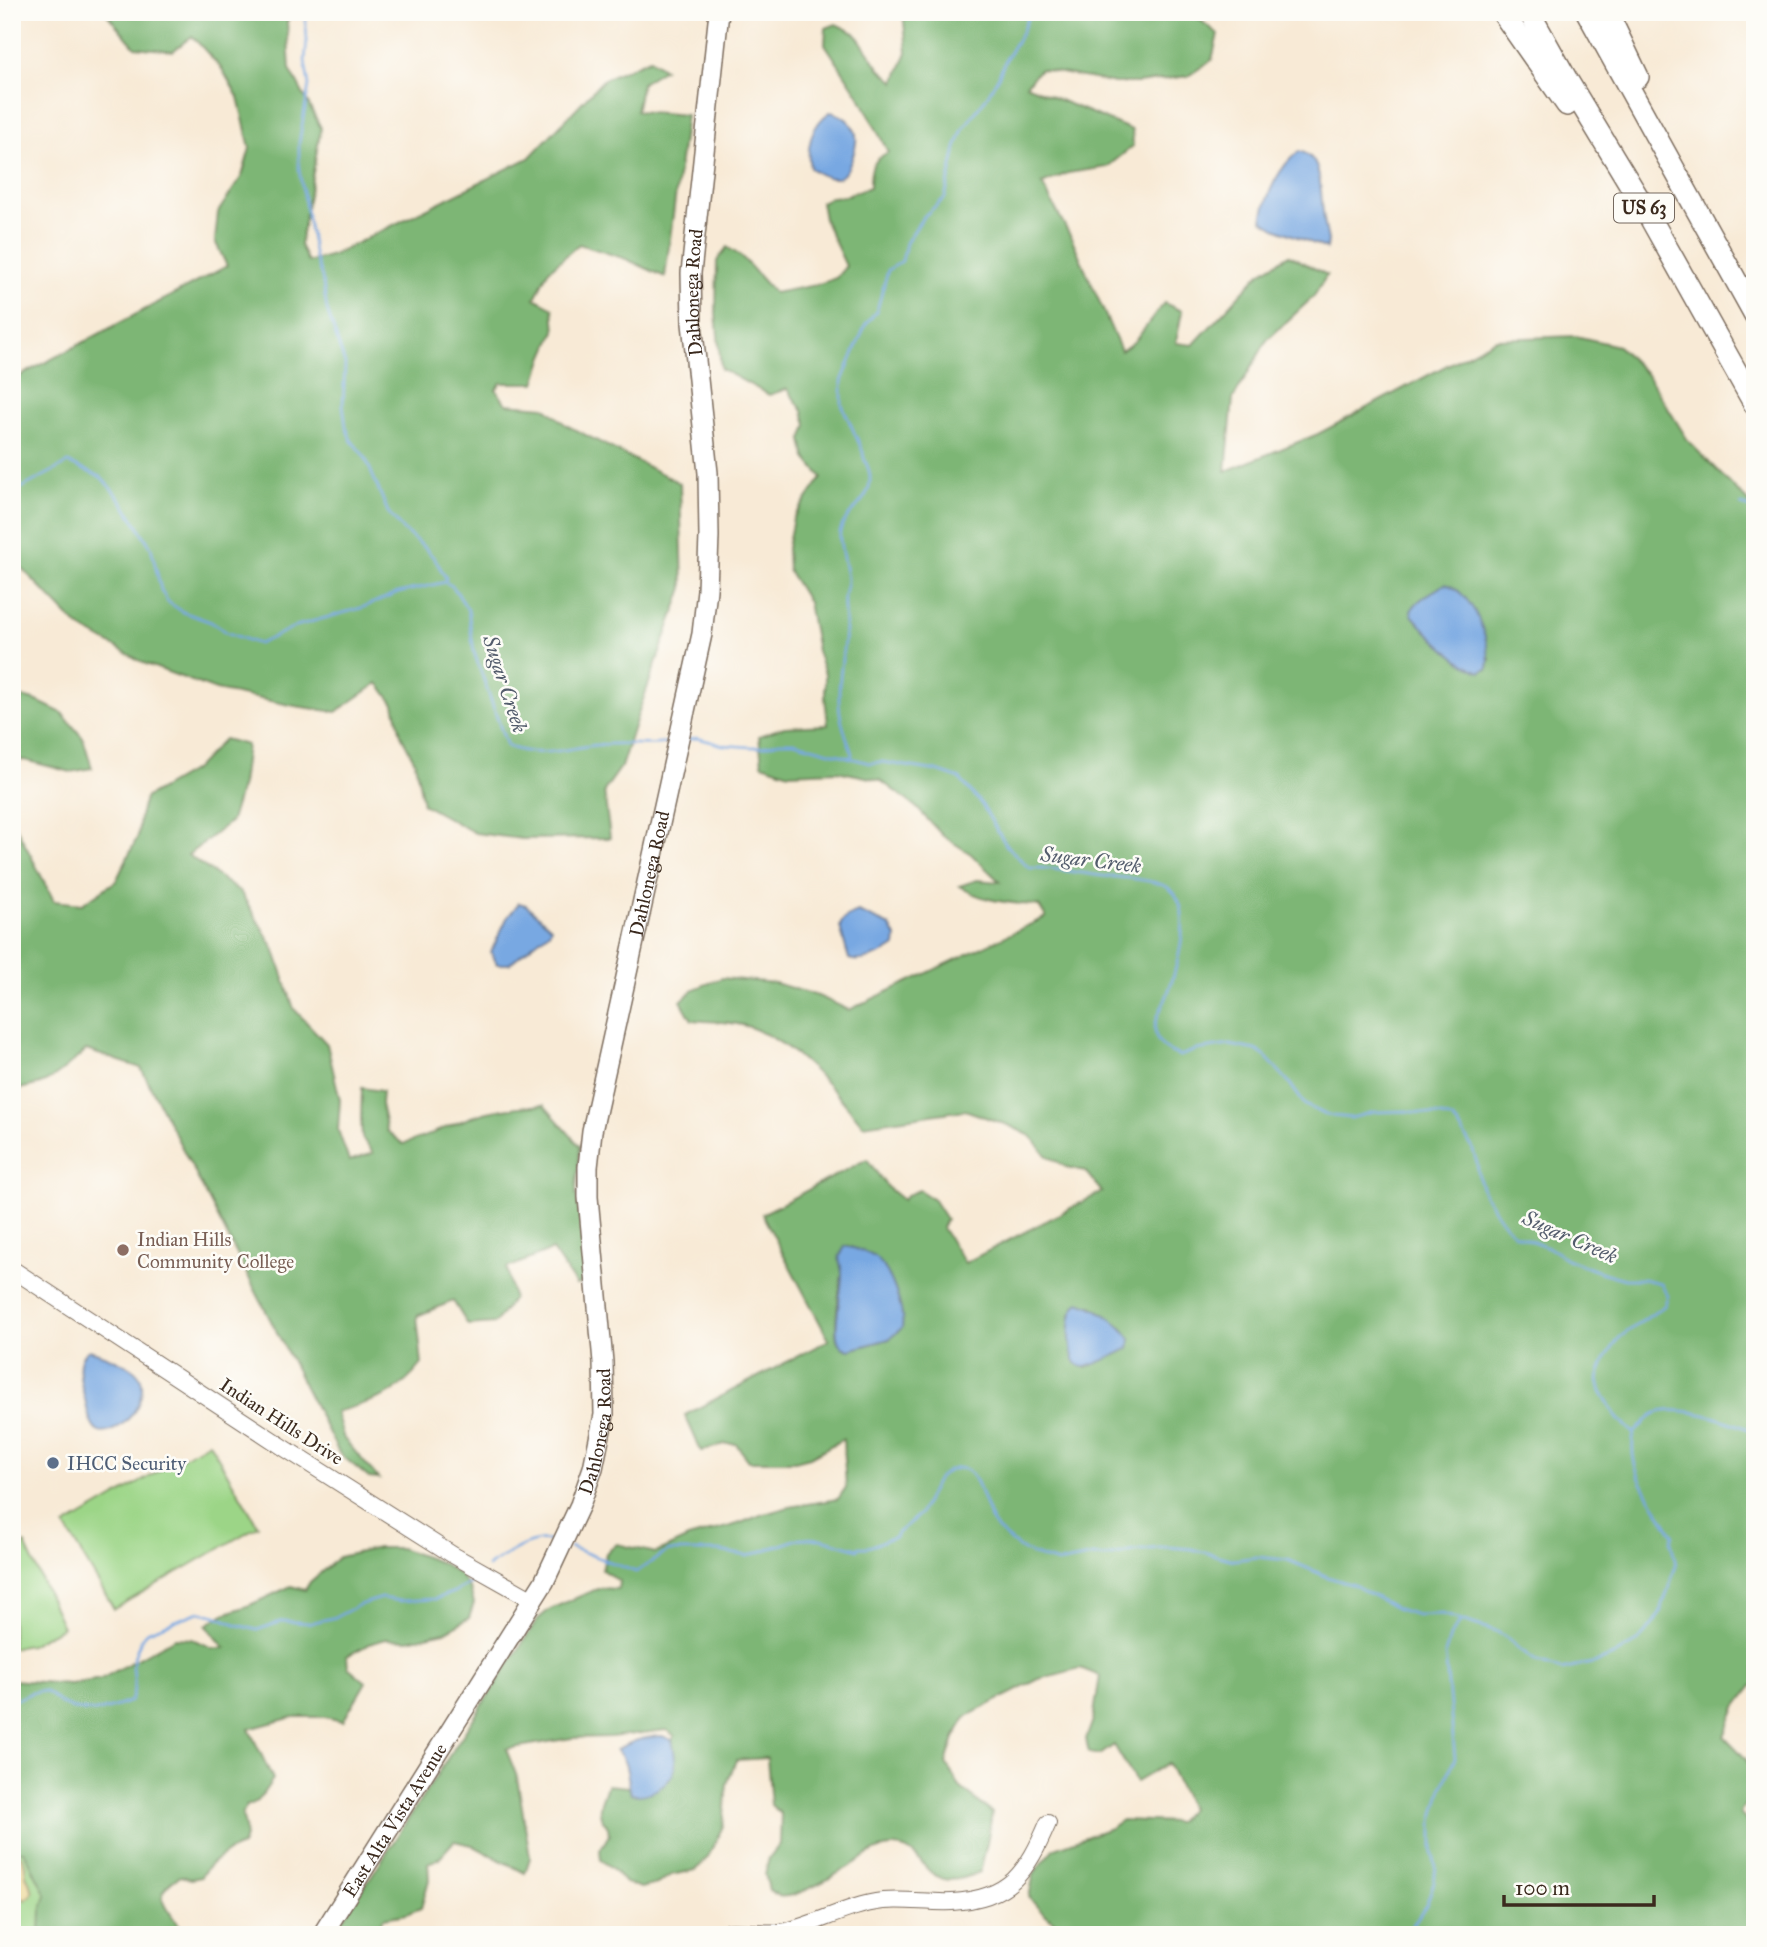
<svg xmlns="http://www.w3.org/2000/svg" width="1767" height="1947" viewBox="0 0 1767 1947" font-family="'IM FELL Great Primer',serif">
  <rect width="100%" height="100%" fill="#fdfcf7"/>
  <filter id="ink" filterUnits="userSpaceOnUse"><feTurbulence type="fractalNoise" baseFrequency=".0143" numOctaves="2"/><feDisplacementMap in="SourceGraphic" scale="14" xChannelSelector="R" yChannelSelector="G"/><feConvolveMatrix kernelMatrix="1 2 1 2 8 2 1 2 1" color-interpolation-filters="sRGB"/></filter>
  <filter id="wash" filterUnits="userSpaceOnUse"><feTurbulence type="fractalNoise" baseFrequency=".00686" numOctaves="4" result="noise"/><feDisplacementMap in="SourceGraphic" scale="28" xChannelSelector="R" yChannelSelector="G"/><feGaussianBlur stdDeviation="1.57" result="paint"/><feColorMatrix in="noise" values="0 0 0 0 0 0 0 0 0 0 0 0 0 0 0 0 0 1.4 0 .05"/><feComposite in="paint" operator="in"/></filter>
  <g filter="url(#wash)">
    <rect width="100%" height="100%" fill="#f8ead6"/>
    <path fill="#9cd587" stroke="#6c8052" stroke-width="2" d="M209,1442L258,1526L114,1609L65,1526Z
      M12,1540L25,1544L63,1627L30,1645L12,1648Z
      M12,1775L114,1935H12Z"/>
    <path fill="#7db674" stroke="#5c7049" stroke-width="2" fill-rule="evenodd" d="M105,12H295L287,21L290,69L321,128L300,245L308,262L333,255L529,158L604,79L650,59L664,69L642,83L636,111L686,115L665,277L626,259L579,244L548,271L535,298L553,308L555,331L544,356L535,383H501L496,389L506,404L545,407L566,425L680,483L683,588L639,711L621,767L604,791L610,838L522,839L475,833L423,804L415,762L401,735L394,704L378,683L336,712L295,706L216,690L146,664L78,626L12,558V380L227,266L215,241L218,212L242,176L250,148L238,97L222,69L192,36L173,51L135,47Z
      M903,12H1190L1218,34L1212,60L1188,76L1138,83H1115L1040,69L1026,85L1057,99L1132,130L1133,146L1107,167L1068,173L1042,184L1072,239L1121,351L1135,341L1164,303L1182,311L1176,343L1193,345L1260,273L1289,255L1327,275L1314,296L1267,340L1233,399L1226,471L1318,434L1496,339L1576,336L1618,346L1648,376L1689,442L1755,509V1685L1752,1686L1736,1707L1724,1736C1736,1749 1760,1768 1755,1788C1753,1796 1744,1805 1740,1812L1755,1834V1935H1063L1065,1931L1039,1909L1029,1897L1034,1873L1055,1848L1110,1828L1122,1820L1177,1822L1190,1808L1168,1763L1136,1782L1114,1745L1100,1755L1089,1753L1086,1739L1093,1720L1100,1676L1080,1668L1039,1679L967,1716L954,1738L946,1763L960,1787L992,1813L987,1843L980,1872C914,1902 933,1835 880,1849C870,1852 861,1860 852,1865C837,1874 794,1901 778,1896C777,1895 770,1890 769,1890L765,1874L769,1858L780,1844L781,1814L771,1805L767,1758L736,1760L727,1784L723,1826L708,1857L696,1870L671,1875L657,1884L641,1888L625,1883L613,1869L601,1860L600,1850L609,1835L608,1827C593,1809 602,1805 607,1785L629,1787L631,1794L674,1752L672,1740L675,1736L666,1730L611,1737L572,1738L506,1749L517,1777L528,1844L530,1858L525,1873L472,1845L454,1841L438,1859L428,1863L429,1880L421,1908L406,1914L384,1918L372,1935H333L538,1619L550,1609L599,1588L618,1589L619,1581L602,1570L606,1553L617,1544L656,1553L688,1538L738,1524L761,1515L789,1507L838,1499L846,1487L843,1439L810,1457L795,1461H749L736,1444H725L701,1451L685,1415L829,1340L762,1214L867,1159L887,1187L903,1200L907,1195L919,1190L933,1199L946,1219L942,1228L965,1263L1102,1192L1085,1171L1066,1167L1046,1155L1031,1136L1010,1126L965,1110L863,1125C834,1090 795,1044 752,1028C736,1021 709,1022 692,1020L681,1001L694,989L722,978L775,983L818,996L849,1010L1046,917L1039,906C1008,902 985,903 959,886L977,880L1000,882L971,854L943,836L916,807L880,780L837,771L789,773L762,764L759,736L784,727L828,725L825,697V674L817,651L808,602L788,570L787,548L793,519L822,477L806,458L802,440L807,425L803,411L787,389L769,395L721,369L716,313L717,261L727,247L742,257L774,293L816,285L836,278L846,266L824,219L821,202L831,197L845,196L870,187C870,168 871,162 888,152L861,99L825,44L826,28L836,24L855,33L880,69L895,82L907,52ZM1458,591L1490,659L1487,670L1459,660L1416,620L1420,600L1429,595ZM848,1246L878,1260L889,1339L849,1350C844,1348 839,1345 837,1339C833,1321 843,1265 848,1246ZM1075,1306H1092L1118,1324L1123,1328L1129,1348C1115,1357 1100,1359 1086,1368L1071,1315Z
      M12,694L37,701L62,713L83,738L92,768L71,772L24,760L12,761Z
      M224,739L247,745L242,784L231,821L188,855L241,893L274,948L294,1009L327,1044L340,1100L338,1130L349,1161L373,1153L362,1138L361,1118L362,1088L382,1091L381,1104L387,1131L403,1144C427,1137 450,1125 474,1116C496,1108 521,1107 544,1105L580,1146L576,1191L587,1281L576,1285L552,1250L507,1268L513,1298L495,1323L468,1325L453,1301L417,1316L422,1364C395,1398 376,1400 336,1412L344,1439L379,1479L369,1478L339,1453L141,1068L86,1050C75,1060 59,1076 45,1082C35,1087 25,1086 12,1092V819L54,901L82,904L116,881L138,836L140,816L145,798L195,769Z
      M378,1548H400L442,1563L460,1575L470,1589L474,1603L469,1618L445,1632L408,1640L386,1639L369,1644L347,1656L348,1667L366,1682L343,1721L325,1717H293L249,1729L273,1779L258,1801L246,1806L242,1816C246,1827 247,1834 242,1846C228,1850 207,1864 201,1877L191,1879L180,1876C174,1880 165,1885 163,1893C160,1903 179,1925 185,1935H40L41,1911L46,1895L24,1851H12V1680L70,1684L101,1679L175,1638L192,1639L213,1648H225L206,1625L224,1614L250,1605L291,1586L305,1590L310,1582L339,1557Z"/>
    <path fill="#eeda9e" stroke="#94825e" stroke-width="2" d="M18,1855L22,1856C25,1862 25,1867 26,1874C28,1885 40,1891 25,1900C14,1893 17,1885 17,1874C16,1868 13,1863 13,1857Z"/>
    <path fill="#78a8e2" stroke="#5a6980" stroke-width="2" d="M830,112C841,114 850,120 855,131C860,142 849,177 836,178C827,179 817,173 810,168C806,147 811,125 830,112Z
      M1299,151C1321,156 1320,183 1322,202C1323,215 1325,227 1328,240L1327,249L1275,228L1262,220C1266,194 1279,167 1299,151Z
      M1445,584C1472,590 1493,643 1488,668L1481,672C1459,665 1427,633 1412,615L1411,611C1418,598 1433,592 1445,584Z
      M519,903L526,905L551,927L549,932L509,964H497L491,952L507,918Z
      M858,912L890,926L896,937L895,946C884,954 861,964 849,959L840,927C841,918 850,915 858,912Z
      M845,1246C855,1248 870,1253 877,1259C891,1271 905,1311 902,1328L889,1339L849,1350C844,1348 842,1348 839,1343C832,1332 842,1291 842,1275C842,1269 840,1264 839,1258Z
      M1079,1302C1097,1307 1120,1323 1131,1339L1129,1348C1123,1352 1088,1368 1083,1367C1068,1366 1069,1328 1071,1317C1072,1311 1075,1306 1079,1302Z
      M89,1350C100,1353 131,1365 138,1374C148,1387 138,1408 129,1418C120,1427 101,1441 93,1426C88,1418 87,1408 85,1399C82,1388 78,1374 80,1362C81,1356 84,1353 89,1350Z
      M662,1736L672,1740C674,1749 676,1759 675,1768C671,1786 647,1798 631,1794C627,1778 629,1762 616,1750C632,1741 644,1737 662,1736Z"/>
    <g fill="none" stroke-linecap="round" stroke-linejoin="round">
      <path stroke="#78a8e2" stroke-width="2.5" d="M305,12L307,40L305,61L309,85L299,143V170L315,258L322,277L327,310L345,364L343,405L346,427L351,440L365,457L388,512L403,530L425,548L435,559L446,578L445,582
        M12,493L68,463L101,477L122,501L151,547L161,590L168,602L183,612L211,622L228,633L259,644L296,626L361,608L398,593L445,582L452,586L456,591L468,610L474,652L507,746C544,761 572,745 609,744C629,743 650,746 669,743
        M1741,505L1755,509
        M686,740L697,738L723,745L751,747H762L779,742H794L869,763L882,762L937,771L960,779L982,805L1006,845L1029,868C1054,867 1078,873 1103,876C1119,877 1159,879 1170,889C1195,909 1176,970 1167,996C1162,1008 1152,1022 1156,1036C1159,1047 1170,1052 1180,1056L1196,1050L1230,1045L1256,1050L1266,1057L1288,1081L1305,1105L1326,1115L1351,1118L1374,1112L1407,1111L1442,1116L1452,1119L1458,1125L1472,1147L1477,1163L1479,1178L1484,1193L1498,1216L1514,1234L1548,1247L1567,1259L1600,1272L1625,1279H1643L1661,1283L1668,1296L1664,1306L1620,1337L1605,1359L1599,1375L1598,1380L1601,1392L1618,1419L1634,1433
        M851,758L852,754C847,737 839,720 839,702C838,677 844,653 845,628C845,617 843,606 844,595C845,590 847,585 847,579C846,568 838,540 840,532C845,510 871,504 870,477C870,467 863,461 863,452L842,405V381L865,326L877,310L888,270L902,261L906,243L923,217L945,198L956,148L963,129L986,98L998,77L1007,57L1022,32L1030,12
        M1634,1433C1642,1427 1645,1419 1654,1414C1677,1403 1729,1421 1751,1430L1755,1429
        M570,1547L636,1572L668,1551H719L748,1556L801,1538L822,1539L858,1549L860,1547C873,1549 883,1539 895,1537L897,1533L920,1514L938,1478L948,1471L957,1468L964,1469L969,1472L977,1482L991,1520L998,1530L1018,1547L1034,1555L1058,1563L1094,1556L1107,1557L1133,1551L1168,1547L1192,1549L1234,1560L1257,1557L1288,1560L1328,1577L1356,1586L1395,1608L1417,1615L1442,1614L1496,1631L1513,1642L1517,1647L1536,1661L1562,1670L1601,1661L1613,1656L1638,1641L1654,1623L1661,1611L1676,1565L1671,1542L1673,1535C1654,1501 1626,1473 1634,1433
        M488,1567L491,1564C510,1553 532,1535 554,1542
        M12,1701C20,1698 30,1693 38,1691C51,1690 53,1700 62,1704C90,1717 104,1711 131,1701C136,1689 134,1679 133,1666C133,1656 140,1641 146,1632L199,1612L213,1615L238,1625L257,1630L283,1621L310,1623L336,1617L359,1605L382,1598L400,1601L435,1599L454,1592L480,1578
        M1409,1935L1414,1923L1426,1905L1434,1882L1436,1867L1433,1854V1821L1442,1788L1455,1758L1445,1653L1450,1637L1461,1620"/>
    </g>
  </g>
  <g filter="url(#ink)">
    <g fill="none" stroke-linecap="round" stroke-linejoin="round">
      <g stroke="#7d6d5e" stroke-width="18">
        <path id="minor" d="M12,1269L286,1449L453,1555L533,1600
          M711,1935C735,1927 761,1936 786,1931C819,1923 848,1905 883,1901C906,1899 929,1903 952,1902C1010,1899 1027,1872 1048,1823"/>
      </g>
      <g stroke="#7d6d5e" stroke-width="22">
        <g id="major">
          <path id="s1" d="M322,1935L544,1582L580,1505L593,1468L604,1415L603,1362L588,1197V1167L592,1131L702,634L707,590L709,536L708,473L692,323L691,273L719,12"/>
        </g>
      </g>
      <g stroke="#7d6d5e" stroke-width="24">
        <path id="highway" d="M1502,12L1567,105
          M1529,12L1567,80L1648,214L1755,405
          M1587,12L1755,315
          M1607,12L1638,77"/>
      </g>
      <use href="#minor" stroke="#fff" stroke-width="16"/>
      <use href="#major" stroke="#fff" stroke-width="19"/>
      <use href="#highway" stroke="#fff" stroke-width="21"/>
    </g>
  </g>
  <circle fill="#8d6e63" stroke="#fdfcf7" stroke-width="2.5" cx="123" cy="1250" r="7"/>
  <circle fill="#5c6f8a" stroke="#fdfcf7" stroke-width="2.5" cx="53" cy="1463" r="7"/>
  <g text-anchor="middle" stroke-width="5" stroke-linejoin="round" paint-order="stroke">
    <rect fill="#fdfcf7" stroke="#75695f" stroke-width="2" x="1614" y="193.5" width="60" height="29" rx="5"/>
    <g font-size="18" font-weight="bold" fill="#3b2a1e">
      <text x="1644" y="214">US 63</text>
    </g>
    <g font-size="19" fill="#3b2a1e" stroke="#fdfcf7">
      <text dy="7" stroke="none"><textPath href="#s1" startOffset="1732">Dahlonega Road</textPath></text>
      <text dy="7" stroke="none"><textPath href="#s1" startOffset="1144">Dahlonega Road</textPath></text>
      <text transform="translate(282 1421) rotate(33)" y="7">Indian Hills Drive</text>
      <text dy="7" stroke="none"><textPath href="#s1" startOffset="578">Dahlonega Road</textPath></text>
      <text dy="7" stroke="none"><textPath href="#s1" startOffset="136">East Alta Vista Avenue</textPath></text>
    </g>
    <g font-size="19" fill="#785e54" stroke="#fdfcf7" text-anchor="start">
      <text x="137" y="1246">Indian Hills<tspan x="137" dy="22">Community College</tspan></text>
    </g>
    <g font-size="19" fill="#4e5e75" stroke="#fdfcf7" text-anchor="start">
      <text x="67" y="1470">IHCC Security</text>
    </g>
    <g font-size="21" font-style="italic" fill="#535c6c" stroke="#fdfcf7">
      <text transform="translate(505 684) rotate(72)" y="7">Sugar Creek</text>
      <text transform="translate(1091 860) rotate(7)" y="7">Sugar Creek</text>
      <text transform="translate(1570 1237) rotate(24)" y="7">Sugar Creek</text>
    </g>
  </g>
  <rect width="1767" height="1947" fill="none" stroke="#fdfcf7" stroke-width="42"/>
  <path d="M1504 1895v10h150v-10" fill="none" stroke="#3b2a1e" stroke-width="3.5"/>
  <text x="1515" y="1895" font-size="21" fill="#3b2a1e" stroke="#fdfcf7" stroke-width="5" paint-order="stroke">100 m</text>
</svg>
